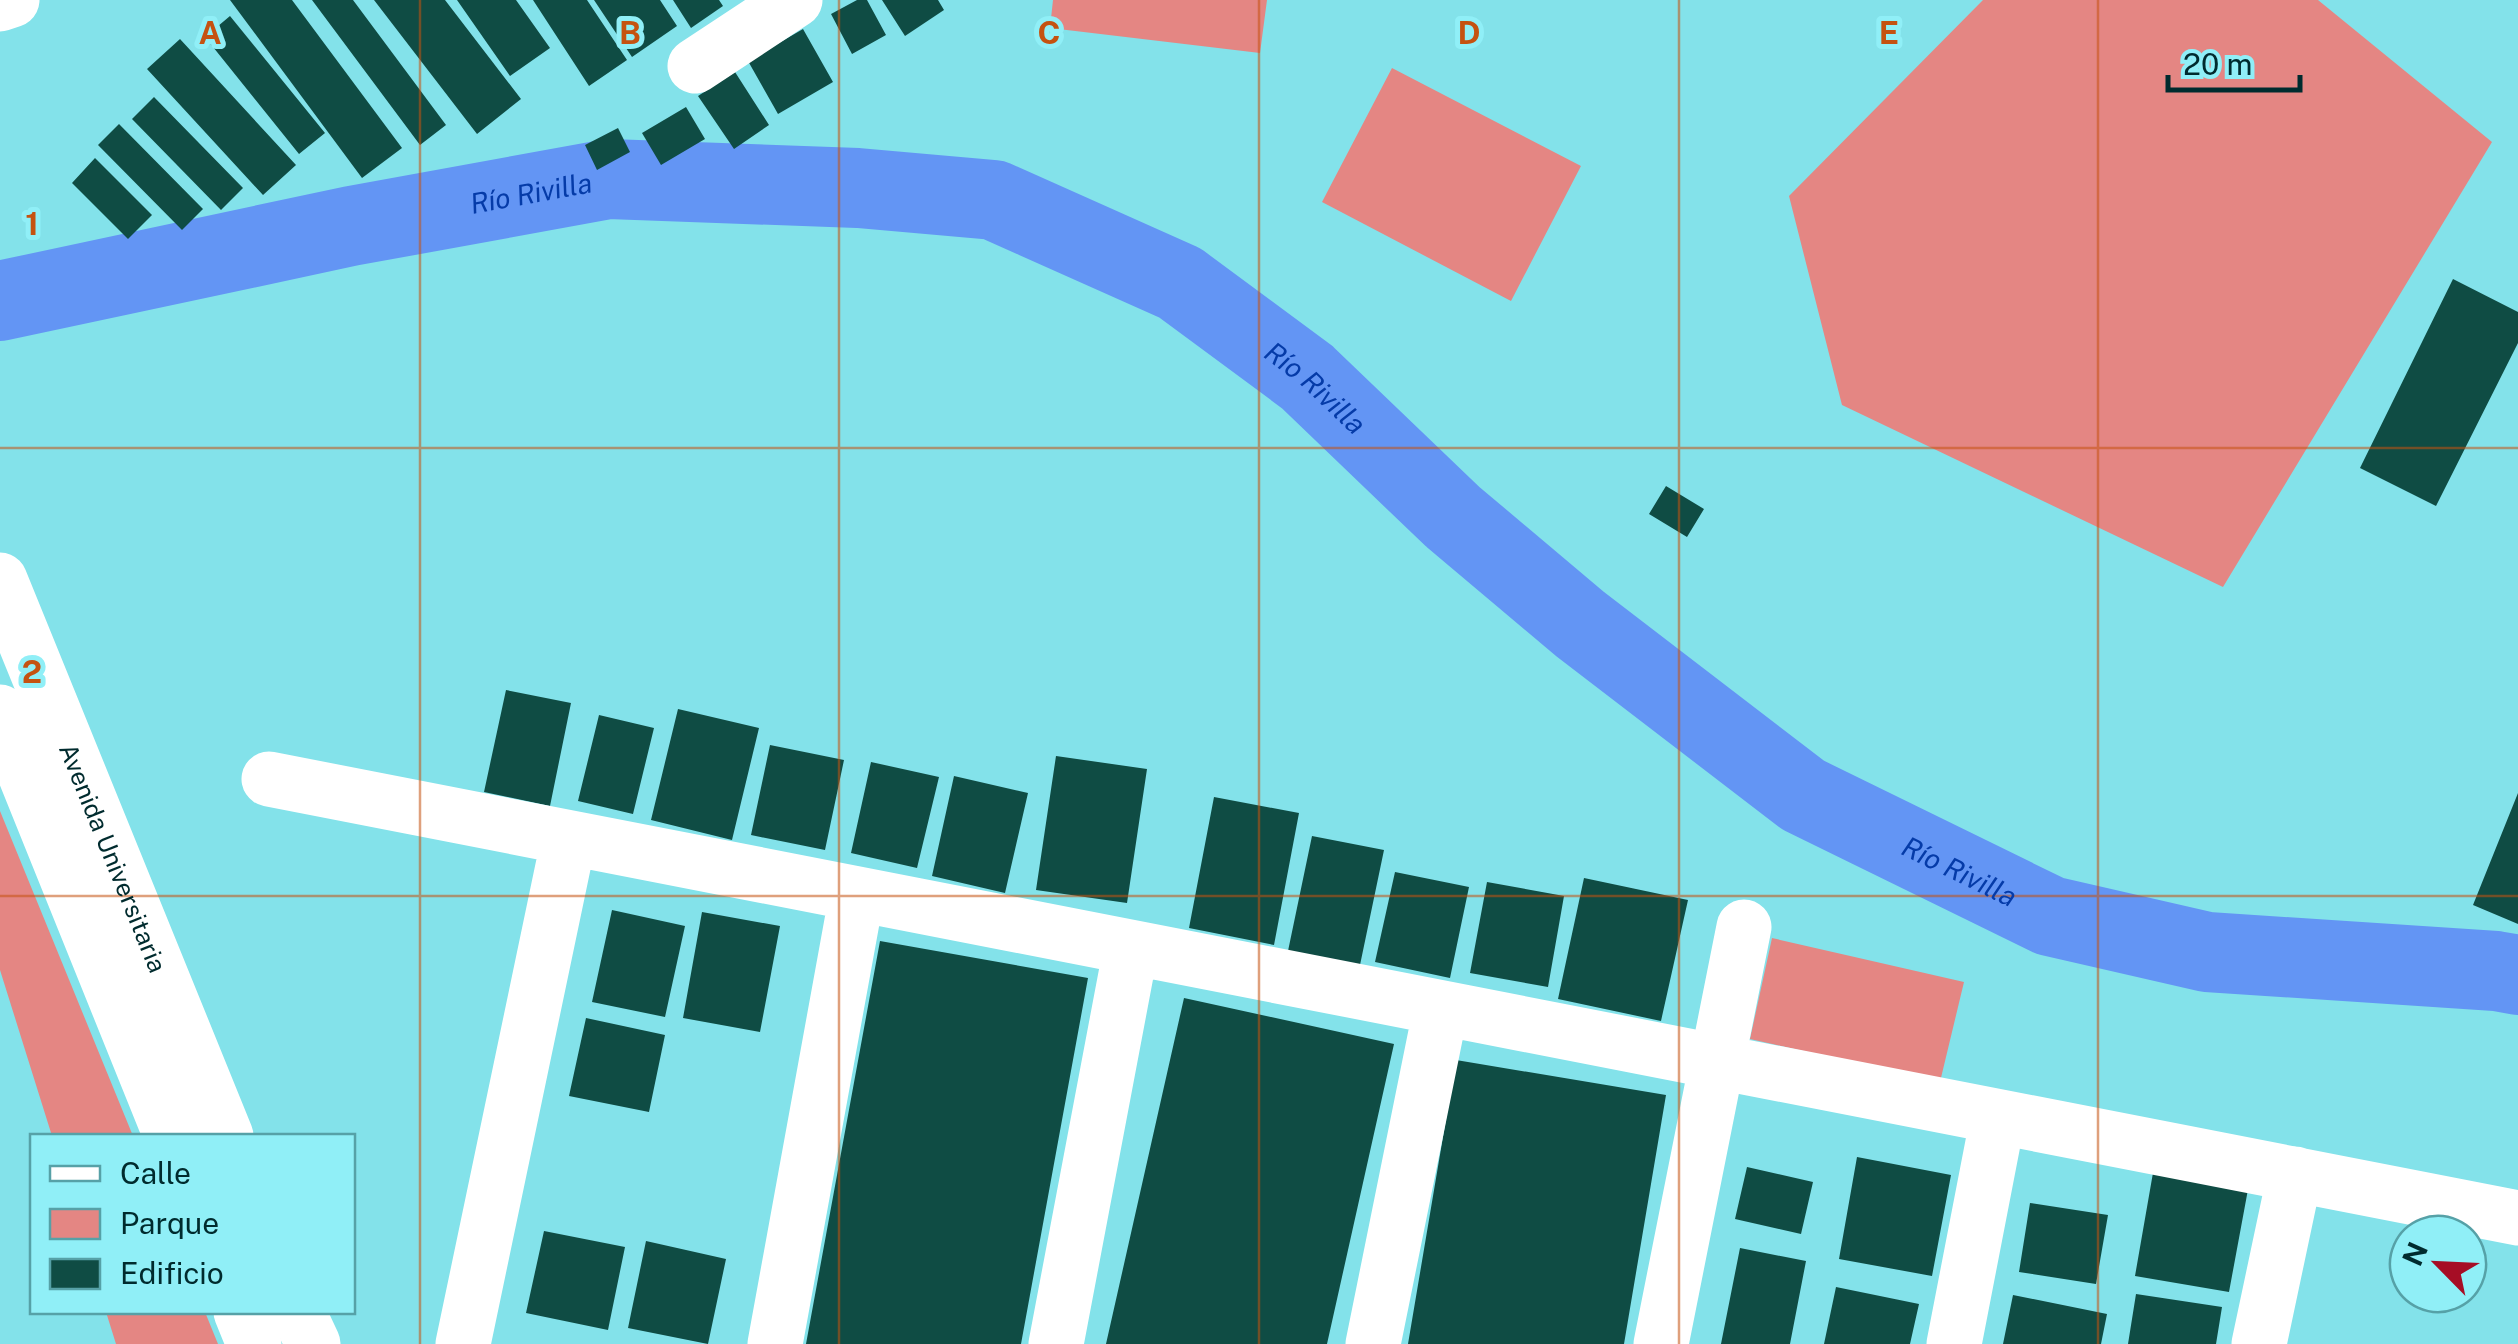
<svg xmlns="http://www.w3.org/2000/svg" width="2518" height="1344" viewBox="0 0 2518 1344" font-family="'Public Sans',sans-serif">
  <rect width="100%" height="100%" fill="#83e2ea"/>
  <path fill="#e48683" d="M1053,0H1267L1260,53L1050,28Z
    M1983,0H2318L2492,142L2223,587L1842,405L1789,196Z
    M1392,68L1581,166L1511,301L1322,202Z
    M0,811L133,1136H52L0,970Z
    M1772,938L1964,982L1940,1082L1750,1039Z
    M106,1312H205L218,1344H116Z"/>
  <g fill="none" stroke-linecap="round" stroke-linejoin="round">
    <path stroke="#6395f4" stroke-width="80" id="s1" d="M0,301L351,226L609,179L858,188L994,200L1180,283L1307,377L1453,517L1580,624L1803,795L2050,916L2207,952L2496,971L2518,975"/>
  </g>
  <path fill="#0f4c44" d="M230,0H292L402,148L362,178Z
    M312,0H353L446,125L420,145Z
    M374,0H445L521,99L477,134Z
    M457,0H516L550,48L510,76Z
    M533,0H587L627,60L589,86Z
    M594,0H660L677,26L632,57Z
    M673,0H719L723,6L691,28Z
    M857,0H867L886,35L852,54L831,14Z
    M882,0H938L944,10L905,36Z
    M230,16L325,133L299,154L205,37Z
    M803,29L833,82L778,114L748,61Z
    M180,39L296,165L263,195L147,69Z
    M735,72L769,125L734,149L698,96Z
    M154,97L243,188L221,210L132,119Z
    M686,107L705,139L661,165L642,133Z
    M119,124L203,209L182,230L98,145Z
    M618,128L630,152L597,170L585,145Z
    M95,158L152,215L128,239L72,183Z
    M2453,279L2518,312V343L2436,506L2360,468Z
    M1666,486L1704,509L1687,537L1649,514Z
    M506,690L571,703L550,806L484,792Z
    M678,709L759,728L732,840L651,820Z
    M599,715L654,728L633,814L578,801Z
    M770,745L844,760L825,850L751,835Z
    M1056,756L1147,769L1127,903L1036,890Z
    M871,762L939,777L917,868L851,853Z
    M954,776L1028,793L1005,893L932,876Z
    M2518,793V924L2473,905Z
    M1214,797L1299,813L1274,945L1189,928Z
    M1312,836L1384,850L1360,965L1288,951Z
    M1395,872L1469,887L1450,978L1375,962Z
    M1584,878L1688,900L1661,1021L1558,999Z
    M1487,882L1564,896L1548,987L1470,973Z
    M612,910L685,926L665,1017L592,1002Z
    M702,912L780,926L760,1032L683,1018Z
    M880,941L1088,978L1021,1344H806Z
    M1184,998L1394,1044L1327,1344H1106Z
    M586,1018L665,1035L649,1112L569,1096Z
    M1456,1060L1666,1095L1624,1344H1408Z
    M1857,1157L1951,1175L1932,1276L1839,1259Z
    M1747,1167L1813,1182L1801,1234L1735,1219Z
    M2154,1167L2249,1184L2229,1292L2135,1276Z
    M2030,1203L2108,1215L2096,1284L2019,1272Z
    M544,1231L625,1247L608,1330L526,1313Z
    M646,1241L726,1259L708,1344L628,1328Z
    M1740,1248L1806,1261L1790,1344H1721Z
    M1836,1287L1919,1304L1910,1344H1824Z
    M2136,1294L2222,1307L2216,1344H2128Z
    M2013,1295L2107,1314L2101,1344H2003Z"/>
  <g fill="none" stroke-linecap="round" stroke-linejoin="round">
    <path stroke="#fff" stroke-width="55" d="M0,4L12,0
      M695,66L795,0
      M269,779L2518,1218
      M463,1344L569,838
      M775,1344L857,894
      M1056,1344L1131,948
      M1373,1344L1441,1008
      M1661,1344L1744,927
      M1954,1344L1998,1117
      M2259,1344L2295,1174"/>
    <g stroke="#fff" stroke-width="55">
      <path id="s2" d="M0,580L226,1136"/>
      <path d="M0,712L171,1136"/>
      <path d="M241,1312L254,1344"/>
      <path d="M298,1312L313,1344"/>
    </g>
  </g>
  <path fill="none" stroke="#c55211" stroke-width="2.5" stroke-opacity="0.55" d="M420,0V1344M839,0V1344M1259,0V1344M1679,0V1344M2098,0V1344M0,448H2518M0,896H2518"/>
  <g text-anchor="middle" stroke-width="10" stroke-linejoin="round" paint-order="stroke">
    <g font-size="25" fill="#002b2e" stroke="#90eff7">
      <text dy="9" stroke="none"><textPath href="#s2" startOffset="300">Avenida Universitaria</textPath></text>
    </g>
    <g font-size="28" font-style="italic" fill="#053ba8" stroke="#90eff7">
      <text dy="10" stroke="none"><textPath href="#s1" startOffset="542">Río Rivilla</textPath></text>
      <text dy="10" stroke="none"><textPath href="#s1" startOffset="1382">Río Rivilla</textPath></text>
      <text dy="10" stroke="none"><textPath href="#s1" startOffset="2192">Río Rivilla</textPath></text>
    </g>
  </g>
  <g font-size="32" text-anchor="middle" font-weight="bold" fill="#c55211" stroke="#90eff7" stroke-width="10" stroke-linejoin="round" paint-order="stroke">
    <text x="210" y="44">A</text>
    <text x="630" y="44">B</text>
    <text x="1049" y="44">C</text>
    <text x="1469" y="44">D</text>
    <text x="1889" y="44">E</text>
    <text x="32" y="235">1</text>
    <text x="32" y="683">2</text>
  </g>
  <rect x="30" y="1134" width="325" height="180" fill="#90eff7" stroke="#56a1a7" stroke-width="2.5"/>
  <rect x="50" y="1166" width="50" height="15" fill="#ffffff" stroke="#56a1a7" stroke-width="2.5"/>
  <text x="120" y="1184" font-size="30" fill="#002b2e">Calle</text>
  <rect x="50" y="1209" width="50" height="30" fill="#e48683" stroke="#56a1a7" stroke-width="2.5"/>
  <text x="120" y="1234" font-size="30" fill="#002b2e">Parque</text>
  <rect x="50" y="1259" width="50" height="30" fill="#0f4c44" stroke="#56a1a7" stroke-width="2.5"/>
  <text x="120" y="1284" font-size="30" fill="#002b2e">Edificio</text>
  <g transform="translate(2438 1264) rotate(294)"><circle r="48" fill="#90eff7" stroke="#56a1a7" stroke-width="2.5"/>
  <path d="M0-8L18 38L0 25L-18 38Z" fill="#a60d25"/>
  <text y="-15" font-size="28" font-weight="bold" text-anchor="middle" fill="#002b2e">N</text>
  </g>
  <path d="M2168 75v15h132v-15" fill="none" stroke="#002b2e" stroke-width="5"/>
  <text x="2183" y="75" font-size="30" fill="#002b2e" stroke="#90eff7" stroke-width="8" paint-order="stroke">20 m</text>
</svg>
